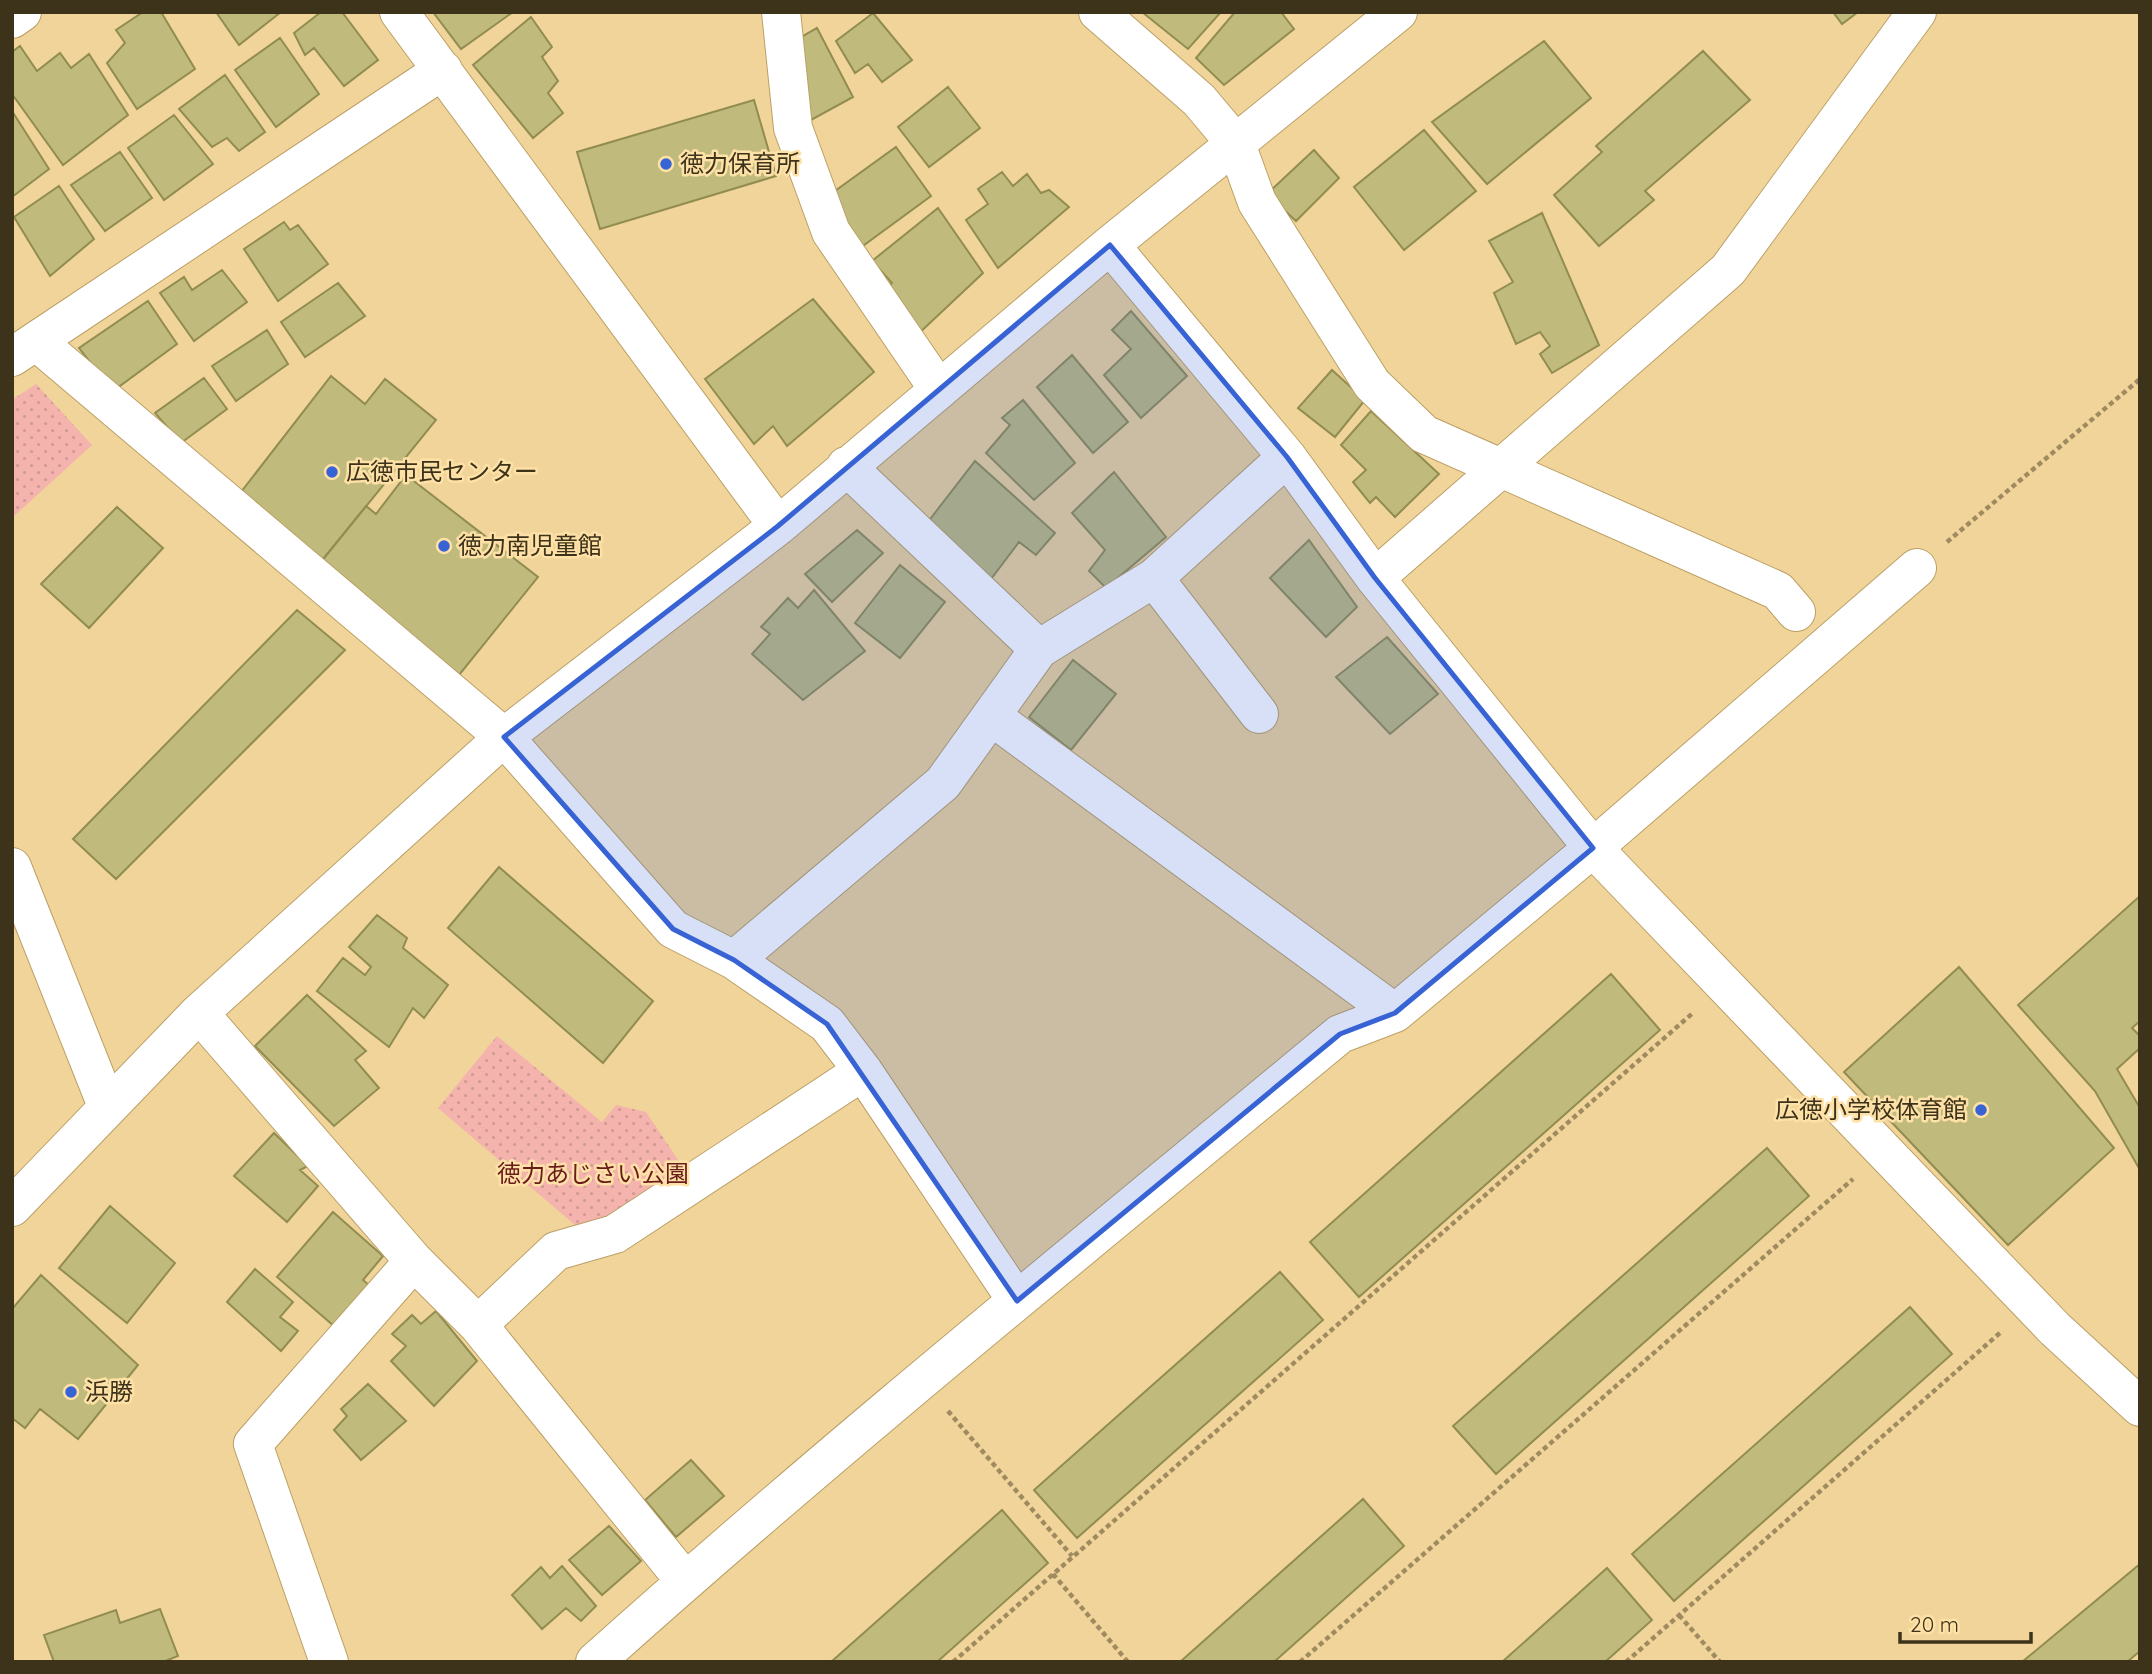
<svg xmlns="http://www.w3.org/2000/svg" width="2152" height="1674" viewBox="0 0 2152 1674" font-family="Quicksand,'Noto Sans JP',sans-serif">
  <defs>
    <pattern id="park-dots" width="8" height="8" patternUnits="userSpaceOnUse" patternTransform="scale(1.75)"><rect width="8" height="8" fill="#f4b3ad"/><path d="M2 2h.1M6 6h.1" fill="none" stroke="#d29a94" stroke-width="1.8" stroke-linecap="round"/></pattern>
  </defs>
  <rect width="100%" height="100%" fill="#f1d499"/>
  <path fill="url(#park-dots)" d="M36,384L92,445L12,518V400Z
    M497,1036L602,1122L616,1105L646,1112L687,1173L582,1231L438,1108Z"/>
  <path fill="#c0bb7d" stroke="#918c50" stroke-width="2" d="M143,12H161L195,69L137,109L107,63L125,43L116,30Z
    M216,12H281L239,45Z
    M321,12H342L378,60L344,86L314,48L305,55L294,33Z
    M433,12H513L461,49Z
    M1142,12H1221L1188,49Z
    M1235,12H1281L1294,29L1224,85L1196,58Z
    M1833,12H1858L1842,24Z
    M873,13L912,60L882,82L868,64L855,73L836,41Z
    M531,17L552,47L542,57L558,81L548,93L563,113L533,138L473,65Z
    M817,28L853,97L811,120L791,43Z
    M280,38L319,94L276,127L235,70Z
    M1544,41L1591,98L1487,184L1432,122Z
    M20,46L37,71L60,53L71,68L89,54L128,115L63,165L12,94V52Z
    M1703,51L1750,100L1645,191L1654,200L1599,246L1554,195L1602,152L1596,146Z
    M225,75L265,132L239,151L227,138L212,147L179,109Z
    M948,87L980,128L929,167L898,127Z
    M754,100L776,176L600,229L577,152Z
    M12,111L49,169L12,197Z
    M174,115L213,164L164,200L128,148Z
    M1424,130L1476,191L1404,250L1354,187Z
    M896,147L931,196L860,248L828,196Z
    M1314,150L1339,178L1296,221L1267,194Z
    M120,152L152,198L105,231L71,185Z
    M1002,172L1013,186L1027,174L1041,193L1049,190L1069,207L998,268L966,220L988,204L978,189Z
    M59,186L94,239L50,276L14,217Z
    M938,208L983,273L915,337L883,291L892,283L872,261Z
    M1542,213L1599,345L1552,373L1540,354L1550,346L1540,332L1516,344L1494,293L1513,282L1489,241Z
    M284,222L290,230L298,225L328,264L278,301L244,249Z
    M222,270L247,302L194,341L160,293L184,277L192,290Z
    M338,283L365,316L305,357L281,322Z
    M813,299L874,372L787,446L773,426L754,444L705,379Z
    M148,301L177,344L113,391L79,348Z
    M1131,311L1187,376L1141,418L1104,375L1131,349L1112,330Z
    M267,330L288,364L236,401L212,366Z
    M1072,355L1128,422L1093,453L1037,387Z
    M1332,370L1365,400L1335,437L1298,408Z
    M331,376L365,404L385,379L436,420L321,562L241,492Z
    M204,378L227,409L181,443L155,413Z
    M1023,400L1075,463L1034,500L986,453L1010,425L1002,418Z
    M1371,411L1439,474L1395,517L1376,497L1370,503L1353,482L1366,470L1341,445Z
    M975,461L1055,533L1036,555L1019,542L988,583L924,527Z
    M1114,472L1166,537L1106,588L1089,571L1105,550L1072,513Z
    M406,475L538,577L455,680L318,565L366,506L376,514Z
    M117,507L163,548L89,628L41,584Z
    M857,530L883,553L832,602L805,574Z
    M1309,540L1357,607L1326,637L1270,578Z
    M900,565L945,602L900,658L855,623Z
    M814,590L865,651L803,700L752,654L770,634L761,627L788,598L798,608Z
    M297,610L345,650L116,879L73,839Z
    M1387,637L1438,694L1390,734L1336,677Z
    M1073,660L1116,694L1071,750L1029,717Z
    M499,867L653,1001L603,1063L448,928Z
    M2140,896V1021L2132,1028L2140,1036V1048L2117,1069L2140,1108V1170L2095,1091L2018,1005Z
    M377,915L407,938L403,948L448,985L424,1018L413,1008L389,1047L317,991L343,958L365,975L371,967L349,947Z
    M1959,967L2114,1148L2008,1245L1844,1072Z
    M1611,974L1660,1030L1359,1297L1310,1242Z
    M307,995L366,1051L355,1060L379,1088L334,1126L255,1046Z
    M274,1133L308,1166L300,1170L318,1186L287,1222L234,1176Z
    M1767,1148L1809,1196L1496,1474L1453,1426Z
    M110,1206L175,1263L127,1323L59,1268Z
    M333,1212L383,1256L363,1280L370,1286L334,1326L277,1277Z
    M255,1269L293,1302L280,1317L298,1331L281,1351L227,1302Z
    M1280,1272L1323,1320L1077,1538L1034,1490Z
    M41,1275L138,1365L78,1439L40,1409L25,1428L12,1418V1309Z
    M1910,1307L1952,1354L1674,1601L1632,1554Z
    M436,1311L477,1361L434,1406L391,1361L406,1346L392,1334L412,1315L421,1324Z
    M368,1384L406,1421L361,1460L334,1430L347,1416L341,1409Z
    M691,1460L724,1496L676,1537L645,1500Z
    M1363,1499L1404,1546L1274,1662H1180Z
    M1002,1510L1048,1563L937,1662H831Z
    M609,1526L641,1561L602,1595L569,1560Z
    M2140,1564V1651L2127,1662H2022Z
    M562,1566L596,1606L581,1621L566,1608L542,1629L512,1595L541,1567L550,1578Z
    M1607,1568L1652,1620L1605,1662H1502Z
    M160,1609L178,1656L163,1662H54L44,1635L116,1610L120,1623Z"/>
  <g fill="none" stroke-linecap="round" stroke-linejoin="round">
    <g stroke="#bba066" stroke-width="40">
      <path id="minor" d="M399,12L778,526
        M781,12L793,128L831,232L939,390
        M1098,12L1199,100L1236,144L1257,202L1372,384L1424,434L1778,591L1796,612
        M12,19L22,12
        M1110,245L1287,457L1375,578L1593,848L2055,1329L2140,1407
        M37,342L504,737L673,929L734,960L827,1024L863,1071L1017,1301
        M12,357L443,70
        M846,466L1039,649
        M1154,578L1259,714
        M1375,578L1728,270L1917,12
        M991,716L1395,1013
        M12,867L107,1106
        M734,960L943,783L1039,649L1154,578L1287,457
        M199,1013L414,1261L478,1325L685,1581
        M12,1207L199,1013L504,737L778,526L1110,245L1398,12
        M478,1325L556,1251L615,1234L863,1071
        M329,1662L253,1444L414,1261
        M595,1662C837,1445 1090,1241 1340,1034L1395,1013L1593,848L1917,568"/>
    </g>
    <path stroke="#a08b60" stroke-width="4.5" stroke-dasharray="5 3.5" stroke-linecap="butt" d="M1947,542L2140,379
      M948,1411L1072,1556
      M1053,1574L1128,1662
      M1679,1615L1720,1662
      M953,1662L1694,1012
      M1300,1662L1853,1179
      M1626,1662L2001,1332"/>
    <use href="#minor" stroke="#fff" stroke-width="38"/>
  </g>
  <path fill="#3763d4" fill-opacity="0.2" stroke="#3763d4" stroke-width="5" stroke-linejoin="round" d="M1110,245L1287,457L1375,578L1593,848L1395,1013L1340,1034L1017,1301L827,1024L734,960L673,929L504,737L778,526Z"/>
  <g fill="#3763d4" stroke="#fee1a6" stroke-width="2.5">
    <circle cx="666" cy="164" r="7"/>
    <circle cx="332" cy="472" r="7"/>
    <circle cx="444" cy="546" r="7"/>
    <circle cx="1981" cy="1110" r="7"/>
    <circle cx="71" cy="1392" r="7"/>
  </g>
  <g text-anchor="middle" stroke-width="5" stroke-linejoin="round" paint-order="stroke">
    <g font-size="24" fill="#3d321a" stroke="#fee1a6" text-anchor="start">
      <text x="680" y="172">徳力保育所</text>
      <text x="346" y="480">広徳市民センター</text>
      <text x="458" y="554">徳力南児童館</text>
      <text x="1967" y="1118" text-anchor="end">広徳小学校体育館</text>
      <text x="85" y="1400">浜勝</text>
    </g>
    <g font-size="24" fill="#6a1c1c" stroke="#fee1a6">
      <text x="593" y="1182">徳力あじさい公園</text>
    </g>
  </g>
  <rect width="2152" height="1674" fill="none" stroke="#3d321a" stroke-width="28"/>
  <path d="M1900 1632v10h131v-10" fill="none" stroke="#3d321a" stroke-width="3.5"/>
  <text x="1910" y="1632" font-size="21" fill="#3d321a" stroke="#fee1a6" stroke-width="5" paint-order="stroke">20 m</text>
</svg>
